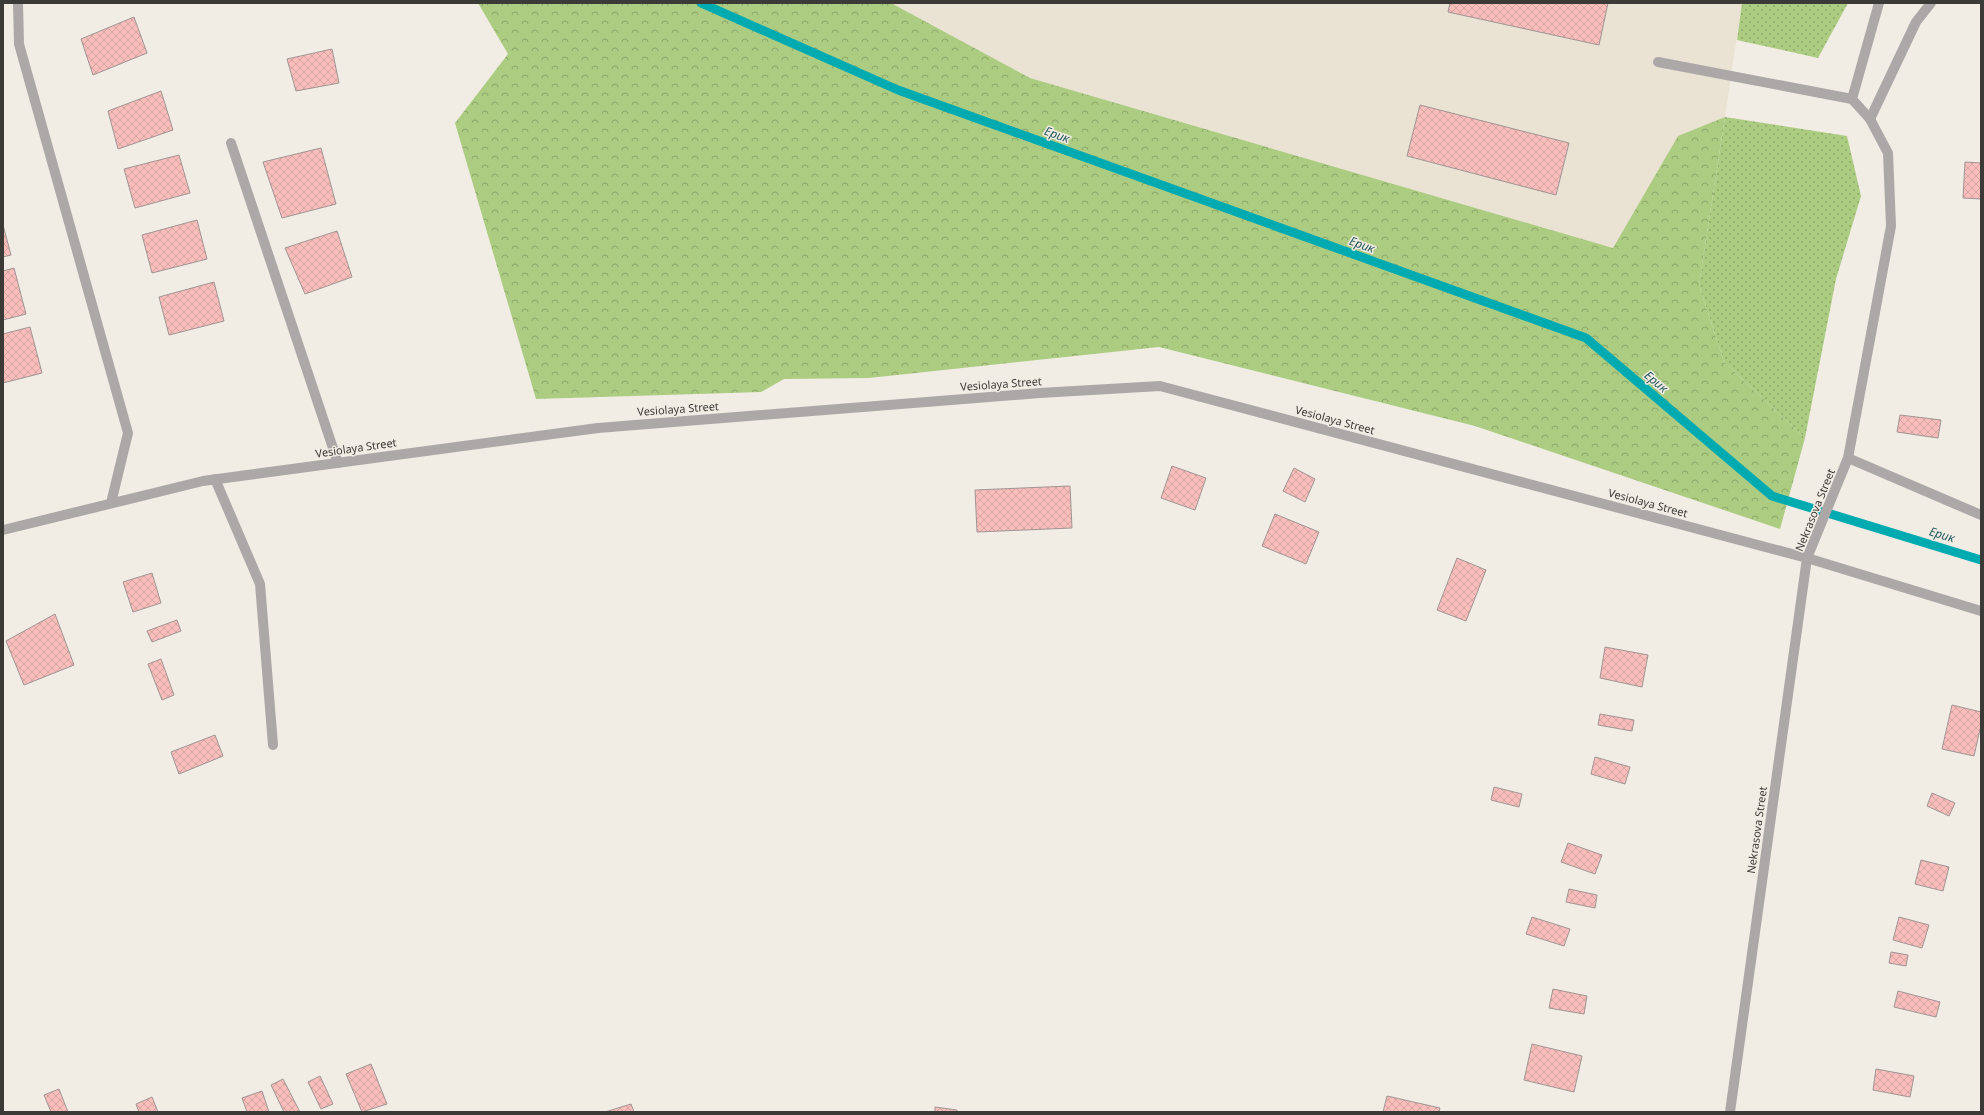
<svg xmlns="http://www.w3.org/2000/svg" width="1984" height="1115" viewBox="0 0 1984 1115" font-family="'Noto Sans',sans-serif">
  <defs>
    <pattern id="grass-dots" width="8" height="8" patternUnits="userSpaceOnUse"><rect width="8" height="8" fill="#accc82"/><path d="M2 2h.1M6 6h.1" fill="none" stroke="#8da76b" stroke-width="1.8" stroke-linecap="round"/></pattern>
    <pattern id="forest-crowns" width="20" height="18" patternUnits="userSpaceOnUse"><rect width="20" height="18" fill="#accc82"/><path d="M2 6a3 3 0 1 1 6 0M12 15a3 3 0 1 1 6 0" fill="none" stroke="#8da76b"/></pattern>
    <pattern id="building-cross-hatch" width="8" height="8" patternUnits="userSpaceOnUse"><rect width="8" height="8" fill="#f9bebb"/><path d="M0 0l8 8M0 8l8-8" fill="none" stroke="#d6a4a1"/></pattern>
  </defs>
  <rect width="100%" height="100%" fill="#f1ece4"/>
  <path fill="#eae2d3" d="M891,3H1742L1725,117L1678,136L1613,248L1030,78Z"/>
  <path fill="url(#grass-dots)" d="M1742,3H1848L1818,58L1737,40Z
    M1725,117L1847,136L1861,196L1836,279L1805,438L1724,362L1699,285Z"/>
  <path fill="url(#forest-crowns)" d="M478,3H891L1030,78L1613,248L1678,136L1725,117L1699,285L1724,362L1805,438L1780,529L1475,426L1159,347L869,378L784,379L761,392L536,399L455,123L508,54Z"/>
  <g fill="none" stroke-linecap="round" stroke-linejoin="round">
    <path stroke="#00aab1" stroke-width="9" d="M701,3L898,90L1586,338L1772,496L1981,560"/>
  </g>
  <path fill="url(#building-cross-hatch)" stroke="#9f9594" d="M1450,3H1608L1599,45L1448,12Z
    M134,17L147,53L93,75L81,39Z
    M332,49L339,83L296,91L287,59Z
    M161,91L173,130L118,149L108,111Z
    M1420,105L1569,143L1556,195L1407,156Z
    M321,148L336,204L282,218L263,162Z
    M179,155L190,193L135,208L124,169Z
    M1965,162L1981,163V199L1963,198Z
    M197,220L207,259L152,273L142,235Z
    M3,225L11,255L3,257Z
    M337,231L352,277L305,294L285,248Z
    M14,268L26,314L3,320V271Z
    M214,282L224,321L169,335L159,297Z
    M30,327L42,373L3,383V334Z
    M1900,415L1941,420L1938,438L1897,432Z
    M1172,466L1206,478L1195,510L1161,498Z
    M1294,468L1315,479L1305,502L1283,491Z
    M1070,486L1072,528L977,532L975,490Z
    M1275,514L1319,532L1306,564L1262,546Z
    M1457,558L1486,570L1466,621L1437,610Z
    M152,573L161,603L133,612L123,582Z
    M55,614L74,665L24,685L6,641Z
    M177,620L181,631L152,642L147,631Z
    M1605,647L1648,655L1642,687L1600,678Z
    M161,659L174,695L162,700L148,664Z
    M1952,705L1981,712V725L1974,756L1942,749Z
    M1600,714L1634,720L1632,731L1598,725Z
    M215,735L223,756L179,774L171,752Z
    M1595,757L1630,767L1625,784L1591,774Z
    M1494,787L1522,794L1519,807L1491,800Z
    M1932,793L1955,803L1949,816L1927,806Z
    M1568,843L1602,855L1595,874L1561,862Z
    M1921,860L1949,867L1943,891L1915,884Z
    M1569,889L1597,895L1595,908L1566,902Z
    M1532,917L1570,929L1564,946L1526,934Z
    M1899,917L1929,925L1922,948L1893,940Z
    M1891,952L1908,955L1906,966L1889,963Z
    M1553,989L1587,996L1584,1014L1549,1008Z
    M1898,991L1940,1002L1936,1017L1894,1007Z
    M1532,1044L1582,1056L1574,1092L1524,1080Z
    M371,1064L387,1104L362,1112L346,1074Z
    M1876,1069L1914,1076L1910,1097L1873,1090Z
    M320,1076L333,1104L321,1109L308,1082Z
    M283,1079L300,1112H284L271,1085Z
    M59,1089L68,1112H51L44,1095Z
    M262,1091L269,1112H247L242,1098Z
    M1387,1096L1440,1108L1439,1112H1383Z
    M152,1097L158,1112H139L136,1104Z
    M631,1104L634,1112H605Z
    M935,1107L957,1110V1112H935Z"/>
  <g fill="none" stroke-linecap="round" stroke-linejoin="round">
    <path stroke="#aca8a8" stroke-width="10" d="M1658,62L1852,99
      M1870,119L1916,22L1931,3
      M231,143L338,463
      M215,479L260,584L273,745"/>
    <path stroke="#aca8a8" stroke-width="10" d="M18,3L19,44L128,433L111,503
      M1848,458L1981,515
      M3,530L203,481L598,428L1040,393L1160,386L1807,558L1981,611
      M1730,1112L1807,558L1848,458L1891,226L1888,153L1870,119L1852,99L1879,3"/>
  </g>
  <g text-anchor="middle" stroke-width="3" stroke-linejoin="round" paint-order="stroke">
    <g font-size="11" fill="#3c3a37" stroke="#f1ece4">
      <text transform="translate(1001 384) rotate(-4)" y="4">Vesiolaya Street</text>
      <text transform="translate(678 409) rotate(-4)" y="4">Vesiolaya Street</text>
      <text transform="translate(1335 420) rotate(15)" y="4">Vesiolaya Street</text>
      <text transform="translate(356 448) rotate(-8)" y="4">Vesiolaya Street</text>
      <text transform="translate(1648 503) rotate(15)" y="4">Vesiolaya Street</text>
      <text transform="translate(1815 510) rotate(-68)" y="4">Nekrasova Street</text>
      <text transform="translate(1757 830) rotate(-82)" y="4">Nekrasova Street</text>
    </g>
    <g font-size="12" font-style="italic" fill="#245b5e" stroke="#f1ece4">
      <text transform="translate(1057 135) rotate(20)" y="4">Ерик</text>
      <text transform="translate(1362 245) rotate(20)" y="4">Ерик</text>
      <text transform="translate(1656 382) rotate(40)" y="4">Ерик</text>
      <text transform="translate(1942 535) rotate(17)" y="4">Ерик</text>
    </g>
  </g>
  <rect width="1984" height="1115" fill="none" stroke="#3c3a37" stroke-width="8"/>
</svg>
